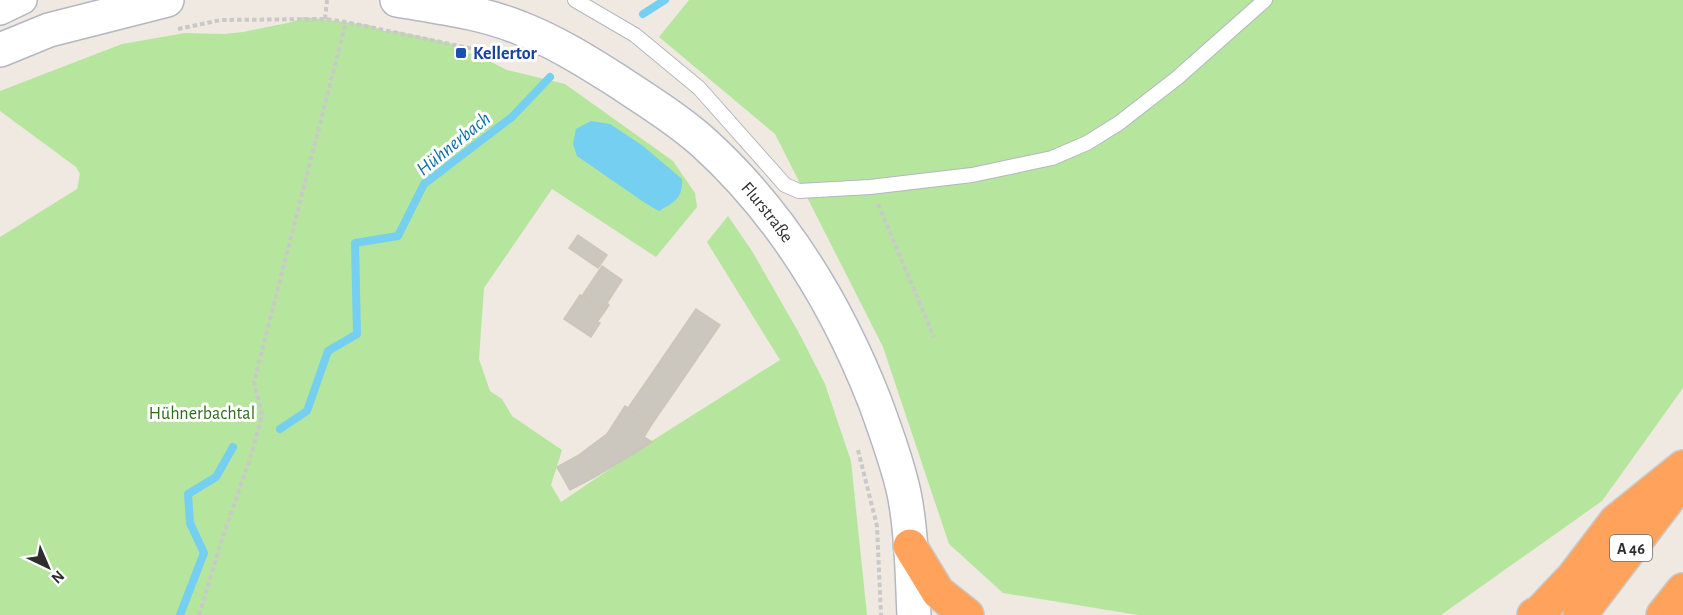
<svg xmlns="http://www.w3.org/2000/svg" width="1683" height="615" viewBox="0 0 1683 615" font-family="'Alegreya Sans',sans-serif">
  <rect width="100%" height="100%" fill="#efe9e1"/>
  <path fill="#b6e59e" d="M689,0H1683V388L1602,501L1441,615H1138L1003,593L949,544L883,347L775,134L659,37Z
    M304,17L369,25L385,31H396L450,43L463,52L477,55L507,70L565,84L673,161L695,193L697,207L656,257L552,189L484,288L479,359L490,391L502,399L512,416L562,450L551,485L561,502L647,444L780,360L707,242L728,216L752,251L799,333L825,384L851,461L867,615H0V237L77,189L80,174L76,167L0,111V91L122,44L185,33L224,34L243,32L292,22Z"/>
  <path fill="#75cff0" d="M591,121L610,124L643,146L682,179C683,199 674,202 659,211L645,203L577,156L573,144L576,129Z"/>
  <g fill="none" stroke-linecap="round" stroke-linejoin="round">
    <path stroke="#75cff0" stroke-width="8" d="M643,14L665,0
      M280,429L307,411L328,351L357,334L355,243L398,236L424,184L512,117L550,77
      M180,615L204,553L190,523L188,494L216,477L233,447"/>
  </g>
  <path fill="#cbc7bf" stroke="#cbc5ba" stroke-width="1.5" d="M578,235L607,255L598,268L569,248Z
    M602,266L622,280L607,303L609,305L605,311L582,296Z
    M580,295L605,311L597,322L600,323L591,337L564,319Z
    M696,309L720,325L670,398L646,382Z
    M646,382L670,398L652,424L628,408Z
    M625,406L652,424L644,437L652,442L635,453L607,434Z
    M607,434L635,453L593,478L579,455Z
    M579,455L593,478L570,490L557,467Z"/>
  <g fill="none" stroke-linecap="round" stroke-linejoin="round">
    <g stroke="#b4b7c1" stroke-width="16">
      <path id="lane" d="M575,0L635,35L699,88L785,185L799,191L870,187L972,175L1052,158L1087,143L1119,123L1177,78L1265,0"/>
    </g>
    <g stroke="#b4b7c1" stroke-width="30">
      <path id="street" d="M0,11L23,0"/>
    </g>
    <g stroke="#b4b7c1" stroke-width="36">
      <g id="secondary">
        <path id="s1" d="M397,0C438,7 481,12 520,28C554,41 586,61 616,80C646,100 677,119 704,143C782,214 837,305 875,402C886,432 897,462 904,493C912,533 912,575 914,615"/>
        <path d="M0,50L49,30L167,0"/>
      </g>
    </g>
    <g stroke="#c9c9c9" stroke-width="36">
      <path id="highway" d="M910,546L938,592L967,615
        M1534,615L1540,612L1574,576L1616,521L1683,467
        M1580,615L1678,486
        M1663,615L1683,590"/>
    </g>
    <path stroke="#c9c9c9" stroke-width="4" stroke-dasharray="4.5 3" stroke-linecap="butt" d="M325,19L327,0
      M178,29L221,20L325,19L346,22L507,56
      M878,204L934,337
      M858,450L877,526L881,615
      M199,615L222,539L250,459L262,415L254,382L346,22"/>
    <use href="#lane" stroke="#fff" stroke-width="14"/>
    <use href="#street" stroke="#fff" stroke-width="27"/>
    <use href="#secondary" stroke="#fff" stroke-width="33"/>
    <use href="#highway" stroke="#ffa35c" stroke-width="33"/>
  </g>
  <rect fill="#1a4fb4" stroke="#fff" stroke-width="2" x="455" y="47" width="12" height="12" rx="3"/>
  <g text-anchor="middle" stroke-width="6" stroke-linejoin="round" paint-order="stroke">
    <rect fill="#fff" stroke="#6d6d6d" stroke-width="1.5" x="1610" y="535" width="42" height="26" rx="4.5"/>
    <g font-size="16" font-weight="bold" fill="#2e2e2e">
      <text x="1631" y="554">A 46</text>
    </g>
    <g font-size="18" font-weight="bold" fill="#164399" stroke="#fff" text-anchor="start">
      <text x="473" y="59">Kellertor</text>
    </g>
    <g font-size="18" fill="#2e2e2e" stroke="#fff">
      <text dy="6" stroke="none"><textPath href="#s1" startOffset="438">Flurstraße</textPath></text>
    </g>
    <g font-size="18" fill="#2c6e1b" stroke="#fff">
      <text x="202" y="419">Hühnerbachtal</text>
    </g>
    <g font-size="20" font-style="italic" fill="#0d6fa3" stroke="#fff">
      <text transform="translate(453 143) rotate(-39)" y="7">Hühnerbach</text>
    </g>
  </g>
  <g transform="translate(48 567) rotate(136)" stroke="#ffffff" stroke-width="4.5" paint-order="stroke">
  <path d="M0-4.5L10 22L0 15L-10 22Z" fill="#2e2e2e"/>
  <text y="-9" font-size="16" font-weight="bold" text-anchor="middle" fill="#2e2e2e">N</text>
  </g>
</svg>
